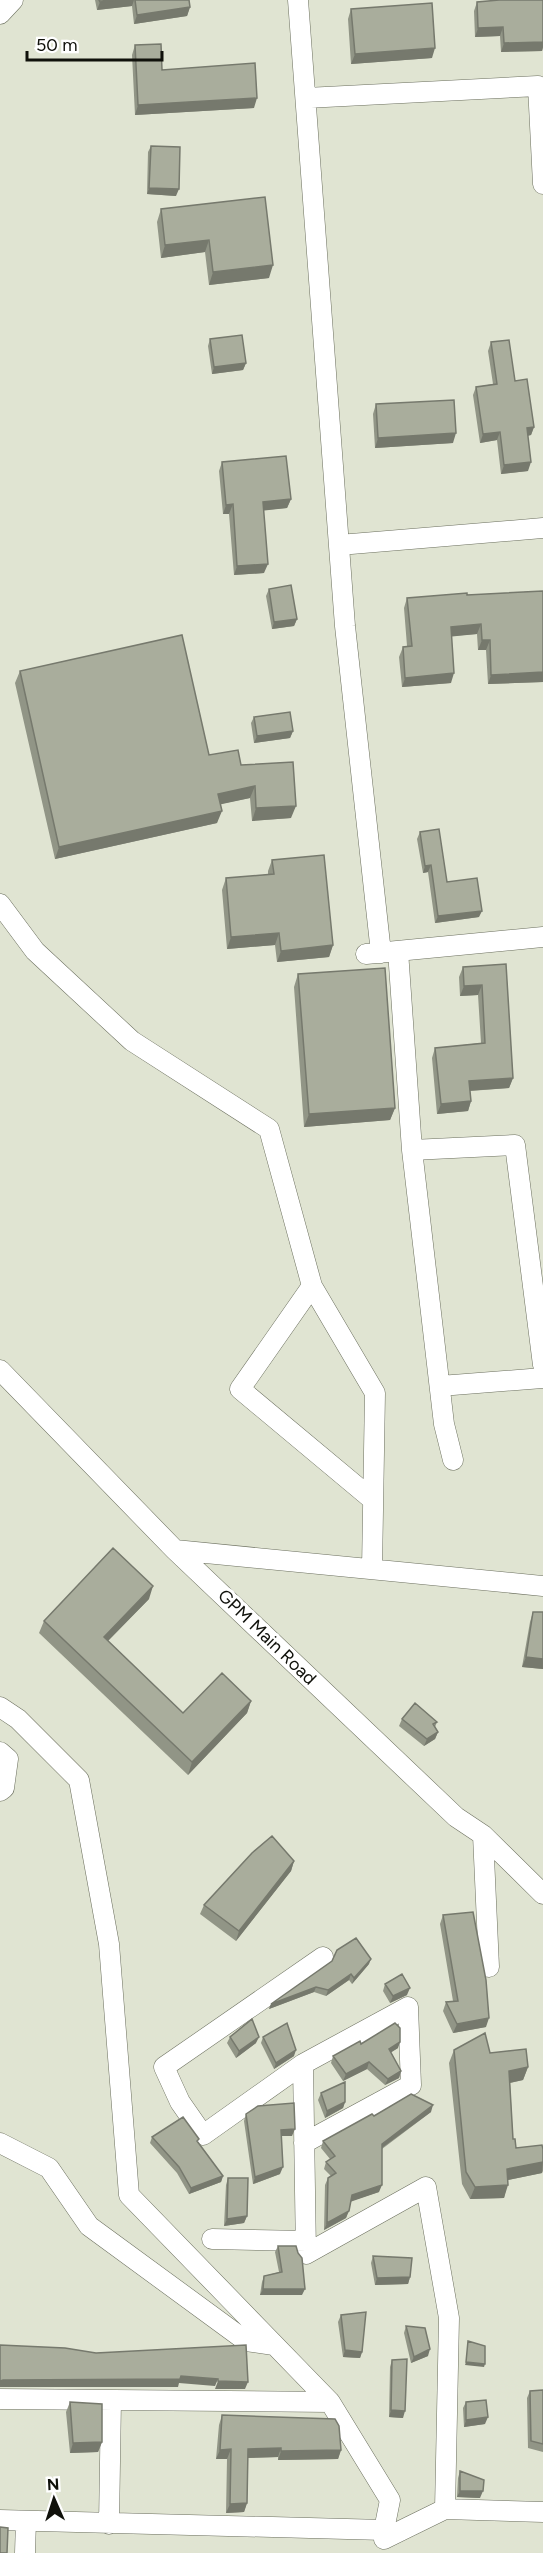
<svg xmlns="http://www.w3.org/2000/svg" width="543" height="2553" viewBox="0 0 543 2553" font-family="Figtree,sans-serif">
  <rect width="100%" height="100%" fill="#e0e4d2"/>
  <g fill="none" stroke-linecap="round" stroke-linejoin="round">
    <g stroke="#6b6f5e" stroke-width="21">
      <path id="minor" d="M298,0L345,626L381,953
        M0,14L13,0
        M306,98L538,86L543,184
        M339,545L543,528
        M0,904L35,951L132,1041L269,1129L312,1286L240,1389L373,1500
        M398,951L412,1150
        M366,954L543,937
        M312,1286L375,1393L372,1569
        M0,1370L175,1550L456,1817L483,1835L543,1894
        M440,1386L543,1378
        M453,1460L444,1424L412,1150L515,1145L543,1365
        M175,1550L543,1586
        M0,1707L18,1719L79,1780L109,1944L129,2195L330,2402
        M0,1752L8,1759L4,1788L0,1791
        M483,1835L489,1967
        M323,1957L164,2067L180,2102L203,2135L303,2064L306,2254L426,2187L449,2318L445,2509L384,2539
        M303,2064L408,2007L411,2085L304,2143
        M0,2143L49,2168L89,2226L246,2341L274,2345
        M212,2239L306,2241
        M0,2399L330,2402L390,2500L384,2530L0,2520
        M445,2509L543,2512
        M109,2524L111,2400
        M25,2553L26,2521"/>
    </g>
    <use href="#minor" stroke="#fff" stroke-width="20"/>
  </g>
  <path fill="#919586" d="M95,0H189L190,7L187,16L134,24L132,6L97,10Z
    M495,0H543V47L542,51L501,52L500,36L475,37L474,11L477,2L495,1Z
    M351,9L432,58L351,64L348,19Z
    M135,45L162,70L254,108L135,115L132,55Z
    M151,146L176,196L147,194L148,152Z
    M161,209L269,278L209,285L205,252L161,258L157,222Z
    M210,339L246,363L243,370L212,374L208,346Z
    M491,342L515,381L534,427L531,435L528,436V471L501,474L497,440L480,443L473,395L476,387L493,384L488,351Z
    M376,404L453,443L375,448L373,414Z
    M222,462L291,499L287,508L264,510V573L234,575L229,514H223L219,471Z
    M269,589L297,619L294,626L272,629L266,596Z
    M543,591V682L488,684L486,650H478L477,634L451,636V683L402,687L399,657L403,647L407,646L404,608L407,598Z
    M20,671L209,755L241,765L291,818L252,821L250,798L220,804L217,823L55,859L15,683Z
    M254,717L293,731L290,738L254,743L251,723Z
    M420,832L447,882L479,917L435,923L428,872L423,873L417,839Z
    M272,860L333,945L329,957L277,962L275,945L227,949L222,890L226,878L268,875V871Z
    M506,964L513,1078L509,1088L470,1091L471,1101L468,1111L437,1114L432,1058L435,1048L481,1043L478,995L460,996L459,977L463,967Z
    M298,974L395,1108L390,1120L304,1127L294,987Z
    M149,1599L108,1641L183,1713L251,1701L247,1713L188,1775L39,1633L44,1621Z
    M533,1612H543V1669L522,1667L530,1622Z
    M402,1719L437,1722L435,1727L438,1732L435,1739L424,1746L399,1726Z
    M294,1861L291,1871L236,1941L200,1914L204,1905Z
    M443,1915L486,2027L453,2033L443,2011L446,2002L453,2001L440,1924Z
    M369,1964L352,1984L349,1980L326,1996L314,1992L269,2009L271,2004Z
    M385,1984L407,1995L390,2003L383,1991Z
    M230,2037L256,2043L236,2058L227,2043Z
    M263,2037L294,2056L274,2069L261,2043Z
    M361,2044L398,2048L391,2052L401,2071L399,2078L385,2085L367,2069L343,2081L331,2063L333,2056Z
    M454,2050L490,2053L528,2067L523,2080L510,2083L513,2139L516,2148L543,2149V2171L542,2173L508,2180L504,2198L470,2199L462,2184L449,2063Z
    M321,2093L345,2102L343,2108L325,2118L318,2100Z
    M431,2112L382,2149L379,2192L351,2201L346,2218L324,2230L325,2185L328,2178L331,2176L324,2169L326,2162L330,2159L321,2148L323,2141L374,2116Z
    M246,2114L292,2136H281L280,2174L253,2184L244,2121Z
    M152,2137L198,2142L223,2176L221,2182L189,2194L177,2173L150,2143Z
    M228,2178L247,2216L244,2223L224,2226L226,2185Z
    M278,2246L302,2295H260L262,2282L264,2276L279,2272L275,2252Z
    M373,2256L410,2277L408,2284L375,2285L371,2263Z
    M341,2315L362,2352L360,2358L343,2357L338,2322Z
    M406,2326L428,2356L411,2363L404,2333Z
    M392,2360L403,2418L389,2417L390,2367Z
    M543,2390V2452L528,2448L527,2398L530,2391Z
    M70,2402L102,2442L98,2452L70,2453L66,2412Z
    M466,2402L485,2424L464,2427L463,2408Z
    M222,2415L341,2450L338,2459L278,2460V2457L248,2458L247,2503L244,2512L226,2513L227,2459H216L219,2425Z
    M460,2471L480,2498L457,2497L458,2478Z"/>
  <path fill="#76796d" d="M115,0H134L132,6L97,10L100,2Z
    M190,7L187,16L134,24L137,15Z
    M503,27L500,36L475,37L478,28Z
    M543,42V47L542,51L501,52L504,43Z
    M435,48L432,58L351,64L355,54Z
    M257,98L254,108L135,115L138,105Z
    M149,188L179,189L176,196L147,194Z
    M209,240L205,252L161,258L165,245Z
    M273,265L269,278L209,285L213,272Z
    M246,363L243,370L212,374L214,367Z
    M534,427L531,435L524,436L527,428Z
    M500,432L497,440L480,443L483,434Z
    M456,433L453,443L375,448L378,438Z
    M531,462L528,471L501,474L504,465Z
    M291,499L287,508L260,511L263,502Z
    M233,504L229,514H223L226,505Z
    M268,564L264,573L234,575L237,566Z
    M297,619L294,626L272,629L274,622Z
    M481,624L477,634L447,637L451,627Z
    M482,640H490L486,650H478Z
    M543,672V682L488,684L491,675Z
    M454,673L451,683L402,687L405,678Z
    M293,731L290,738L254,743L257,736Z
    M255,786L250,798L213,806L218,794Z
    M296,806L291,818L252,821L256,808Z
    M222,811L217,823L55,859L59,847Z
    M431,865L428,872L423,873L425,866Z
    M482,911L479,917L435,923L438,916Z
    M279,933L275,945L227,949L231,937Z
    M333,945L329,957L277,962L281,951Z
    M482,985L478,995L460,996L464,986Z
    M513,1078L509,1088L466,1091L469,1081Z
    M471,1101L468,1111L437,1114L441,1104Z
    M395,1108L390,1120L304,1127L309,1114Z
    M153,1586L149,1599L99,1650L104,1637Z
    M526,1657L543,1659V1669L522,1667Z
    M251,1701L247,1713L188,1775L192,1762Z
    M438,1732L435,1739L424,1746L427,1739Z
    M294,1861L291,1871L236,1941L239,1931Z
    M371,1959L369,1964L352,1984L354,1978Z
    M351,1974L349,1980L326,1996L328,1990Z
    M316,1987L314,1992L269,2009L271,2004Z
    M410,1988L407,1995L390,2003L393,1996Z
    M489,2018L486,2027L453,2033L457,2024Z
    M259,2037L256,2043L236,2058L239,2051Z
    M400,2042L398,2048L387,2055L389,2049Z
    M296,2050L294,2056L274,2069L276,2063Z
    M369,2062L367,2069L343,2081L346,2074Z
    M528,2067L523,2080L505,2084L509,2071Z
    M401,2071L399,2078L385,2085L388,2079Z
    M345,2102L343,2108L325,2118L327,2111Z
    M433,2105L431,2112L379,2150L382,2144Z
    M295,2129L292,2136H278L281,2130Z
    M543,2162L542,2173L503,2181L507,2169Z
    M283,2167L280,2174L253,2184L255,2177Z
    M223,2176L221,2182L189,2194L191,2188Z
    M382,2185L379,2192L350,2202L352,2195Z
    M508,2185L504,2198L470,2199L475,2187Z
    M349,2211L346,2218L324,2230L327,2223Z
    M247,2216L244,2223L224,2226L227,2219Z
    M410,2277L408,2284L375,2285L377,2278Z
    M263,2289H305L302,2295H260Z
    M430,2349L428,2356L411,2363L414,2357Z
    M345,2350L362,2352L360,2358L343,2357Z
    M466,2362L485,2364L484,2367L465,2365Z
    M181,2376L218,2379L215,2386L179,2383L178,2387H0V2381L3,2380Z
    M218,2381L248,2382L245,2389H215Z
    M391,2410L405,2411L403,2418L389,2417Z
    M488,2417L485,2424L464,2427L466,2420Z
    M102,2442L98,2452L70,2453L73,2443Z
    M281,2448L278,2457L244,2458L248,2449Z
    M231,2449L227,2459H216L220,2450Z
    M341,2450L338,2459L278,2460L281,2451Z
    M460,2491H483L480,2498L457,2497Z
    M247,2503L244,2512L226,2513L230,2504Z"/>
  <path fill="#a9ad9c" stroke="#76796d" stroke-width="1.5" d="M99,0H115L100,2Z
    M135,0H189L190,7L137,15Z
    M499,0H543V42L504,43L503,27L478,28L477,2Z
    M432,3L435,48L355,54L351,9Z
    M161,44L162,70L255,63L257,98L138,105L135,45Z
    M151,146L180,147L179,189L149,188Z
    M265,197L273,265L213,272L209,240L165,245L161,209Z
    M242,335L246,363L214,367L210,339Z
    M509,340L515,381L527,379L534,427L527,428L531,462L504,465L500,432L483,434L476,387L497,384L491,342Z
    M454,400L456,433L378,438L376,404Z
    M286,456L291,499L263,502L268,564L237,566L233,504L226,505L222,462Z
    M291,585L297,619L274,622L269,589Z
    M543,591V672L491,675L490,640H482L481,624L451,627L454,673L405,678L403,647L412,646L407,598L467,593V595Z
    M182,635L209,755L238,750L241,765L293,762L296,806L256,808L255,786L218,794L222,811L59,847L20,671Z
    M290,712L293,731L257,736L254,717Z
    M439,829L447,882L477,878L482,911L438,916L431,865L425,866L420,832Z
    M324,855L333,945L281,951L279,933L231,937L226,878L274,874L272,860Z
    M506,964L513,1078L469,1081L471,1101L441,1104L435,1048L485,1043L482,985L464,986L463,967Z
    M385,968L395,1108L309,1114L298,974Z
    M113,1548L153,1586L104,1637L183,1713L222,1673L251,1701L192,1762L44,1621Z
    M533,1612H543V1659L526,1657Z
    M415,1703L437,1722L433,1724L438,1732L427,1739L402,1719Z
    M272,1836L294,1861L239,1931L204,1905L252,1853Z
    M473,1912L486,1980L489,2018L457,2024L446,2002L458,2001L443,1915Z
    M356,1938L371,1959L354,1978L351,1974L328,1990L316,1987L271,2004L332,1961L337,1950Z
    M402,1974L410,1988L393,1996L385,1984Z
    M252,2019L259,2037L239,2051L230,2037Z
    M287,2023L296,2050L276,2063L263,2037Z
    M395,2023L400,2028V2042L389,2049L401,2071L388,2079L369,2062L346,2074L333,2056L360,2041L361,2044Z
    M485,2033L490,2053L526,2049L528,2067L509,2071L513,2139H515L516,2148L542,2145L543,2149V2162L507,2169L508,2185L475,2187L466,2172L454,2050Z
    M345,2082V2102L327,2111L321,2093Z
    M411,2094L433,2105L382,2144V2185L352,2195L349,2211L327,2223L328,2178L336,2173L326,2162L335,2156L323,2141L372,2114L374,2116Z
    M294,2103L295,2129L281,2130L283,2167L255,2177L246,2114L258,2106Z
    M183,2117L199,2139L197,2141L223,2176L191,2188L179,2167L152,2137Z
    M228,2178H248L247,2216L227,2219Z
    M278,2246H296L298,2253L302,2258L305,2289H263L264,2276L282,2272Z
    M373,2256L412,2258L410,2277L377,2278Z
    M366,2312L362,2352L345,2350L341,2315Z
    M406,2326L425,2328L430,2349L414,2357Z
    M468,2341L485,2346V2364L466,2362Z
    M0,2345L65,2348L96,2353L246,2345L248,2382L218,2381V2379L181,2376L180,2379L3,2380L0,2381Z
    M407,2359L405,2411L391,2410L392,2360Z
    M543,2390V2444L531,2441L530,2391Z
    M486,2400L488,2417L466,2420V2402Z
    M70,2402L102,2404V2442L73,2443Z
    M222,2415L335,2419L339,2426L341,2450L281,2451V2448L248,2449L247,2503L230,2504L231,2449L220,2450Z
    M460,2471L484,2480L483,2491H460Z
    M0,2527L8,2528L7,2553H0Z"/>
  <g text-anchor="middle" stroke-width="6" stroke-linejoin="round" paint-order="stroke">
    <g font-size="18" fill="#10110b" stroke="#fff">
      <text transform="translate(267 1637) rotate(44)" y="6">GPM Main Road</text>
    </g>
  </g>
  <g transform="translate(54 2499) rotate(357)" stroke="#ffffff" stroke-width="4.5" paint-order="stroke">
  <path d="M0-4.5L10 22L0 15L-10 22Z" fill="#10110b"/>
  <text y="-9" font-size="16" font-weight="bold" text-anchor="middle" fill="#10110b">N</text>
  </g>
  <path d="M27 51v9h135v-9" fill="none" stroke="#10110b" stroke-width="3"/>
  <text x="36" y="51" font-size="18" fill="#10110b" stroke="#ffffff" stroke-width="4.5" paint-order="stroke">50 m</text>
</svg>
